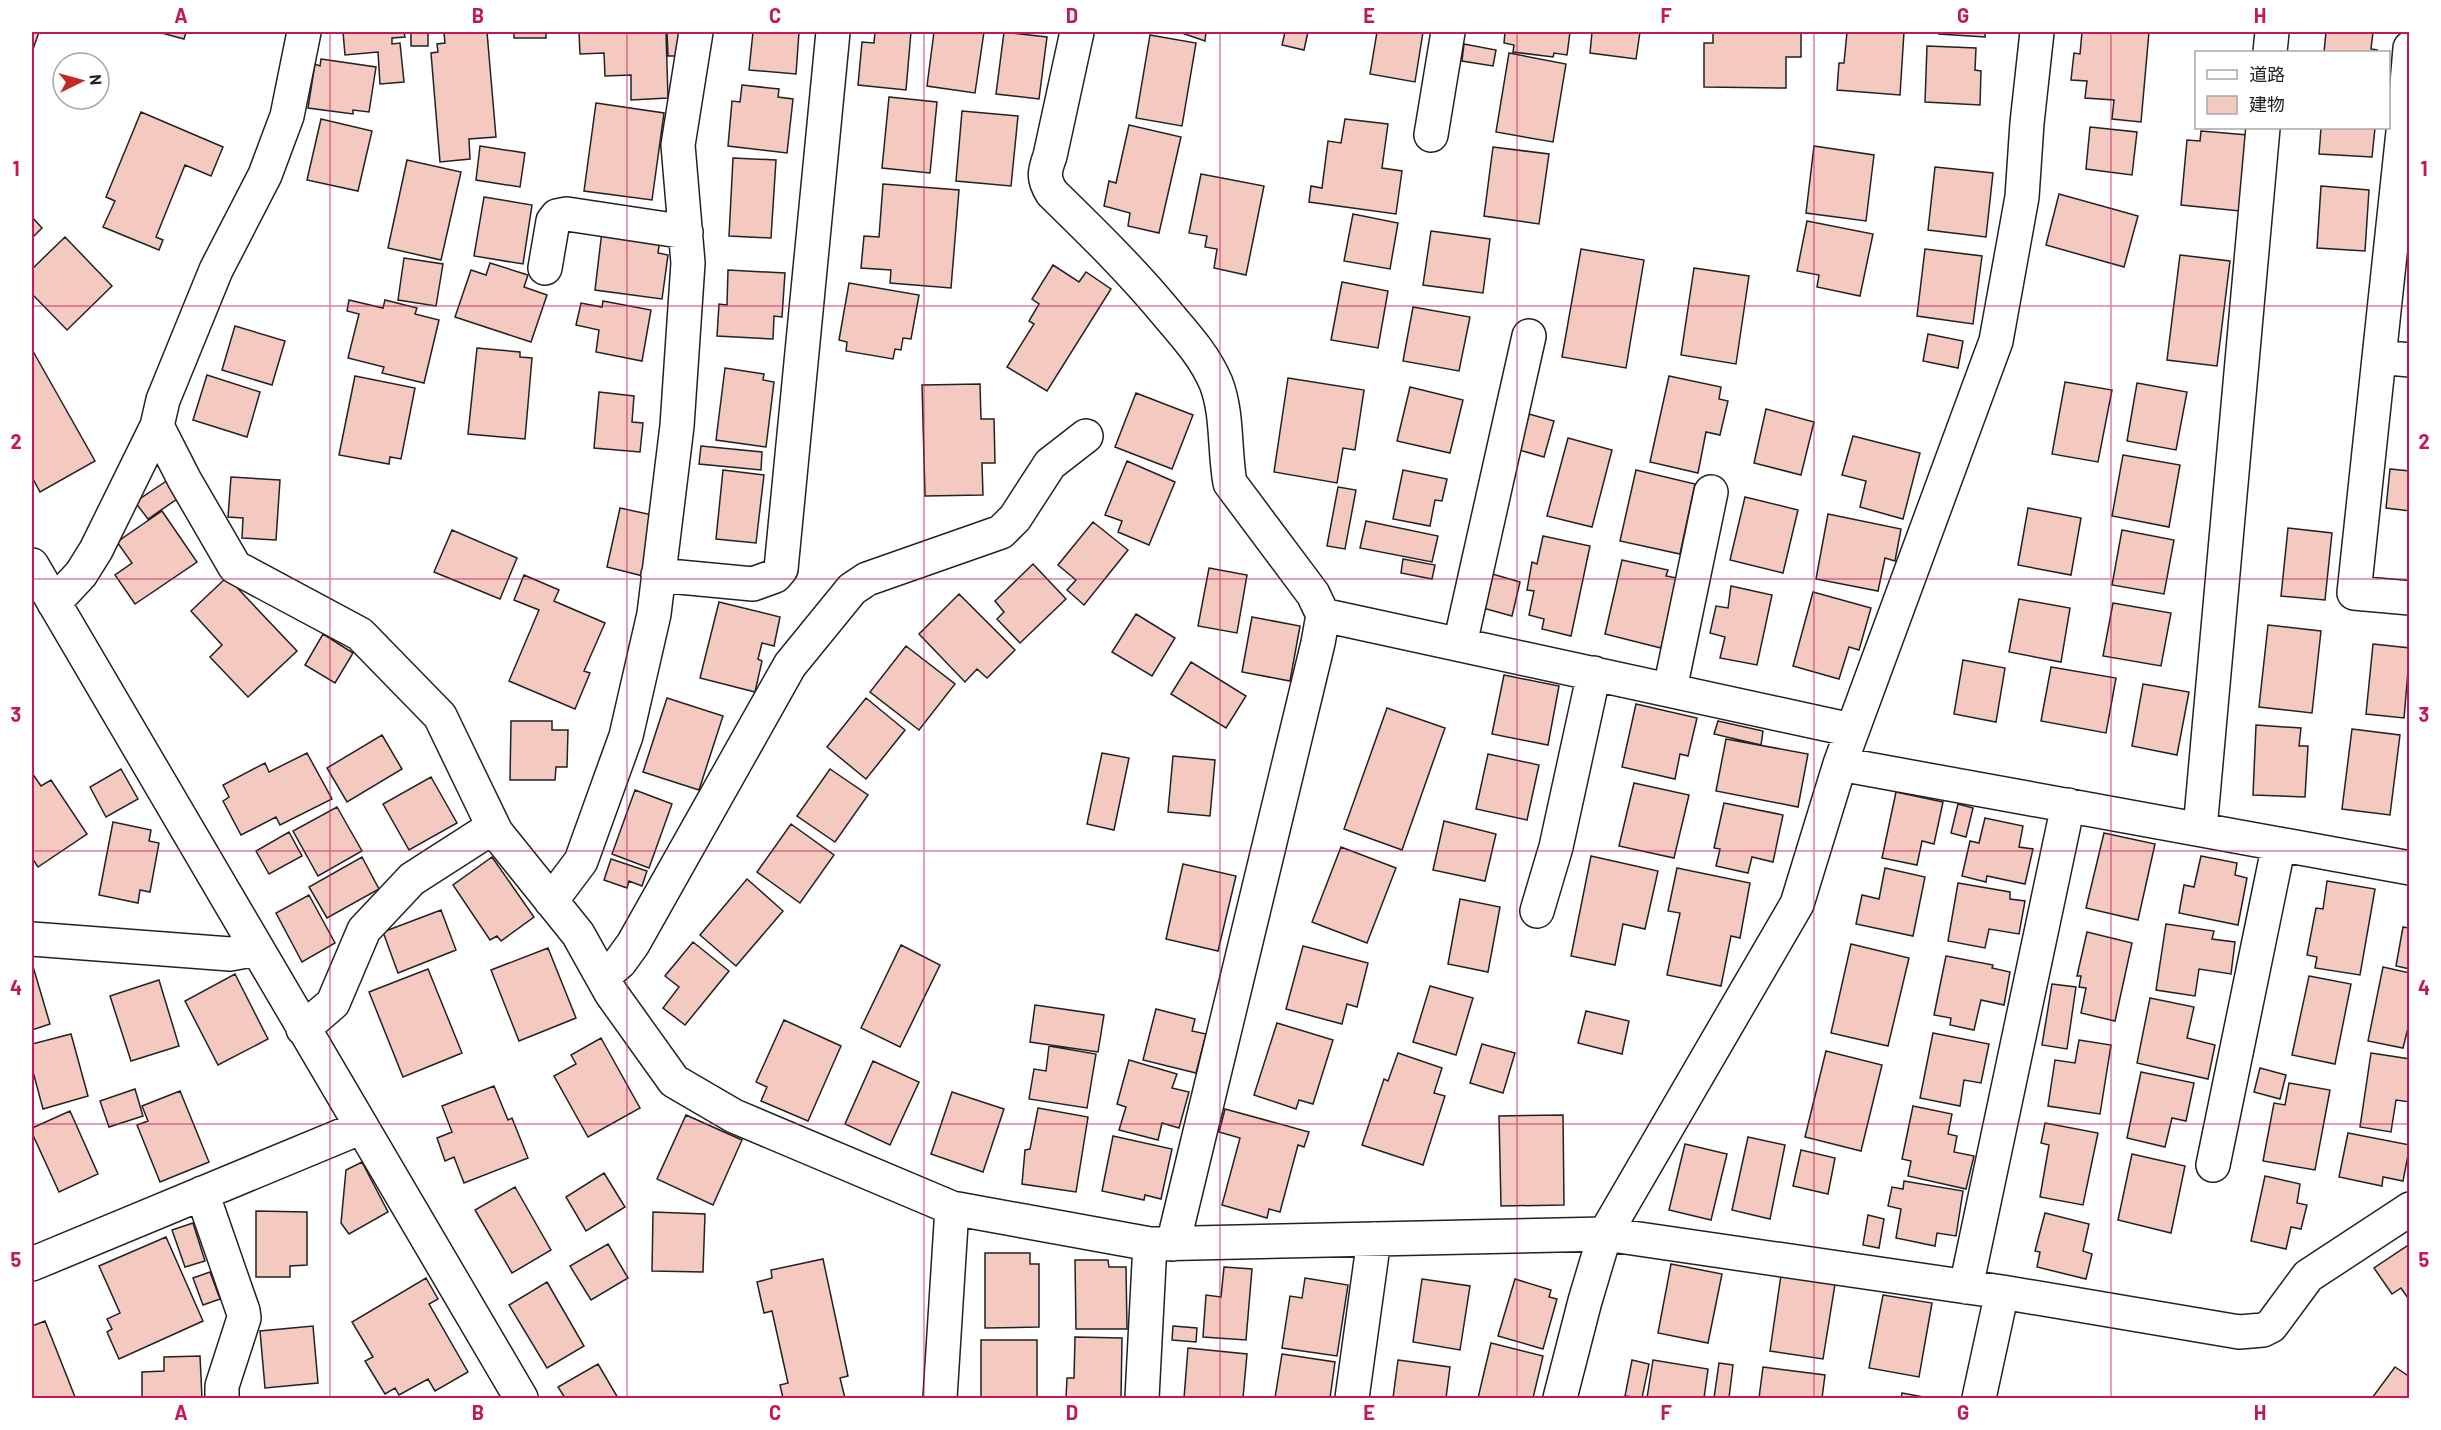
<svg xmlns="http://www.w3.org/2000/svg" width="2441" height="1430" viewBox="0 0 2441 1430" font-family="Barlow,'Noto Sans JP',sans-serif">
  <rect width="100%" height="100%" fill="#fff"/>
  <path fill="#f3c9c0" stroke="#222" stroke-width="1.5" d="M32,32H39L32,52Z
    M158,32H186L184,39Z
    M343,32H404L405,37L392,38V44L400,43L404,82L380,84L378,52L345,55Z
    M411,32H428V46H411Z
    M454,32H487L496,137L469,139L470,159L440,162L431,53L438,52L437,44L445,43L444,33Z
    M514,32H546V38H514Z
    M579,32H666L668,98L631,100V75L605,76L604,53L580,54Z
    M667,32H684V56H668Z
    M753,32H799L796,74L749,70Z
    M875,32H911L906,90L858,85L862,42L874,43Z
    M934,32H984L975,93L927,86Z
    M1004,32L1047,37L1039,99L996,94Z
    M1179,32H1206L1205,41Z
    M1285,32H1308L1304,50L1282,45Z
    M1377,32H1423L1415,82L1370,74Z
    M1505,32H1570L1567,55L1554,53L1553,57L1513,52L1514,45L1504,43Z
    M1592,32H1640L1636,59L1590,53Z
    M1713,32H1801V57H1786V88L1704,87V43H1713Z
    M1847,32H1904L1900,95L1837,90L1839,63H1844Z
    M1940,32H1985V37L1939,34Z
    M2082,32H2149L2141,122L2112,119L2114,100L2085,98L2087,81L2071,80L2074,53L2080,54Z
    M2326,32H2373L2371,49L2377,50V52H2324Z
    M1150,35L1196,43L1182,126L1136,118Z
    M1464,44L1496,50L1493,66L1462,61Z
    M1927,46L1976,48L1975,70L1981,71L1980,105L1925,102Z
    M1509,53L1566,64L1553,142L1496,132Z
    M321,59L376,67L369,112L353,110V114L308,108L315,64L320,66Z
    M742,85L779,89L778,97L793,99L787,153L728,146L732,101L740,102Z
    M889,97L937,102L930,173L882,168Z
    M596,103L664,113L652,200L584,191Z
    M962,111L1018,116L1011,186L956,181Z
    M141,112L223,147L211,176L185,165L156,237L163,240L159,250L103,227L115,201L106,197Z
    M321,119L372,131L358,191L307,180Z
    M1345,119L1388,124L1382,168L1402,171L1396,214L1309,202L1311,186L1322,188L1328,141L1341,143Z
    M1129,125L1181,137L1159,233L1128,226L1130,213L1104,206L1109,181L1116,183Z
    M2090,127L2137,132L2132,175L2086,169Z
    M2321,128H2375L2372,157L2319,154Z
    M2201,131L2248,135L2240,211L2181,205L2187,140L2200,141Z
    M480,146L525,153L520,187L476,180Z
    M1814,146L1874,155L1866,221L1806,213Z
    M1493,147L1549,154L1539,224L1484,216Z
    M733,158L776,160L771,238L729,236Z
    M407,160L461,172L441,260L388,248Z
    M1935,167L1993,173L1986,237L1928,230Z
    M1201,174L1264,186L1246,275L1214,268L1217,249L1205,247L1207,236L1189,233Z
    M883,184L959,190L951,288L890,283L891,270L861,268L864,236L879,237Z
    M2321,186L2369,190L2365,251L2317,248Z
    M2059,194L2138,216L2124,267L2046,245Z
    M484,197L532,205L523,264L474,256Z
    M1353,214L1398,223L1390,269L1344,261Z
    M32,217L42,228L32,238Z
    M1807,221L1873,234L1860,296L1817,287L1819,275L1797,271Z
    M602,231L660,239L658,253L668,255L662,299L595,290Z
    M1431,231L1490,239L1483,293L1423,285Z
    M65,237L112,286L67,330L32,294V269Z
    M1581,249L1644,260L1626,368L1562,357Z
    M1925,249L1982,256L1973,324L1917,316Z
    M2180,255L2230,261L2217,366L2167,360Z
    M404,258L443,264L436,306L398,300Z
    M490,263L528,275L524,287L547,295L531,342L455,317L471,270L486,275Z
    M1053,265L1079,282L1086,272L1111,289L1047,391L1007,367L1034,324L1029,321L1039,304L1032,299Z
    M1694,268L1749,276L1736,364L1681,355Z
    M728,270L785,273L782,317L774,316L773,339L717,336L719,304L727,305Z
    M1342,282L1388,291L1378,348L1331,340Z
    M849,283L919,295L911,339L903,338L901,350L895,349L893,359L846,351L847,342L839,340Z
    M349,300L383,308L385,300L417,308L415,314L439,320L424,383L382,373L384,367L348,358L359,314L347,311Z
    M603,301L651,310L642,361L596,352L599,330L576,325L581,303L602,307Z
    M1413,307L1470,317L1459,371L1403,361Z
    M235,326L285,341L272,385L222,370Z
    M1928,334L1963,341L1958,368L1923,361Z
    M477,348L520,352V357L532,358L525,439L468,434Z
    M34,353L95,461L40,492L32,477V354Z
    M725,368L764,374L763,380L774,382L766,447L716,440Z
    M207,375L260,392L247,437L193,420Z
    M355,376L415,388L401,459L390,457L389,464L339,455Z
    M1669,376L1721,387L1719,399L1728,401L1720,435L1706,432L1698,473L1650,462Z
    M1288,378L1364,390L1355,450L1343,448L1337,483L1274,472Z
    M2065,382L2112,390L2098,462L2052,454Z
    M2137,383L2187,392L2176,450L2127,441Z
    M980,384L981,419H994L995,463H982L983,495L925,496L922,385Z
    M1410,387L1463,400L1450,453L1397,441Z
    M599,392L634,396L632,422L643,423L640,452L594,448Z
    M1136,393L1193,415L1172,469L1115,447Z
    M1766,409L1814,422L1801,475L1754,463Z
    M1529,414L1554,421L1544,457L1519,450Z
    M1853,436L1920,453L1903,519L1860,507L1866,481L1842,475Z
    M1568,438L1612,450L1592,527L1547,516Z
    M701,446L762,452L761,470L699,464Z
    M2123,455L2180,465L2169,527L2112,516Z
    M1127,461L1175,482L1149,545L1118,532L1122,521L1105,515Z
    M2390,469L2410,471V511L2386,508Z
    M723,470L764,475L756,543L716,539Z
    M1403,470L1447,479L1442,501L1435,500L1430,526L1393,519Z
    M1636,470L1695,484L1680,554L1620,541Z
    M231,477L280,480L276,540L242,538L243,518L228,517Z
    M168,480L180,497L148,519L135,502Z
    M1338,487L1356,490L1345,549L1327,546Z
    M1745,497L1798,510L1783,573L1730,560Z
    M620,508L657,516L643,576L607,567Z
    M2028,508L2081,518L2071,575L2018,565Z
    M162,511L197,562L135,604L115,575L132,563L117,542Z
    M1828,514L1901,529L1895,561L1885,558L1878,591L1816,579Z
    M1366,521L1438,536L1432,562L1360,548Z
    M1093,522L1128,550L1084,605L1067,590L1076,580L1058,565Z
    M2288,528L2332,533L2325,600L2281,596Z
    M452,530L517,558L500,599L434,572Z
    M2122,530L2174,540L2164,594L2112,585Z
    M1543,536L1590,546L1571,636L1542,629L1544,619L1529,615L1534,591L1527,590L1532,562L1537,564Z
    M1403,559L1435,565L1432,579L1401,573Z
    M1622,560L1668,570L1666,576L1677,578L1661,648L1605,634Z
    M1033,564L1066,599L1020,643L997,619L1004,612L995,601Z
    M1209,568L1247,575L1237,633L1198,626Z
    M1489,573L1520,582L1512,616L1479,607Z
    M524,575L559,590L554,601L605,623L584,671L590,673L575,709L509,681L539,610L514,600Z
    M227,577L297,651L248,697L210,657L222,645L191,611Z
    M1731,586L1772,595L1757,665L1720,658L1725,637L1710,633L1716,606L1728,608Z
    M1813,592L1871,608L1859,650L1849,647L1839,679L1793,666Z
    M959,594L1015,650L987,678L977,669L965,682L919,634Z
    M2019,599L2070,608L2061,662L2009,652Z
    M719,602L780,617L774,646L762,643L758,659L762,661L755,692L700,678Z
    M2113,603L2171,613L2161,666L2103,656Z
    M1136,614L1175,638L1152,676L1112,652Z
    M1252,617L1300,626L1290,681L1242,672Z
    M2268,625L2321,631L2312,713L2259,707Z
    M323,634L353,653L335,683L305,665Z
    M2373,644L2410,648L2404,718L2366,714Z
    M906,646L955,684L919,730L870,692Z
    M1963,660L2005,668L1996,722L1954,714Z
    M1191,662L1246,696L1226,728L1171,694Z
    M2051,667L2116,678L2106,733L2041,721Z
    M1504,675L1559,686L1548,745L1492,734Z
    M2143,684L2189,692L2177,755L2132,746Z
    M667,698L723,716L699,790L643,772Z
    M866,698L905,730L866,779L827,747Z
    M1636,704L1697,718L1688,756L1680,754L1675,779L1622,767Z
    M1387,708L1445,728L1402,850L1344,829Z
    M511,721H552V730H568L567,767H556L555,780H510Z
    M1718,721L1763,731L1761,745L1714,734Z
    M2256,725L2301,728L2299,746H2308L2305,797L2253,795Z
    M2352,729L2400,735L2390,815L2342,809Z
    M382,735L402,769L347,802L327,768Z
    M1726,739L1808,754L1798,807L1716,791Z
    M307,753L332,799L280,825L276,817L241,835L223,801L229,797L223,785L265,763L269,772Z
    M1102,753L1129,758L1114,830L1087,824Z
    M1488,754L1539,765L1527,820L1476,809Z
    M1173,756L1215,760L1210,816L1168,812Z
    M121,769L138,799L106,817L90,787Z
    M830,769L868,795L835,842L797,816Z
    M32,773L41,786L51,780L87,834L38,867L32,858Z
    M431,777L457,823L409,850L383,804Z
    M1634,783L1689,795L1674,858L1619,846Z
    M635,790L672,804L649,868L612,854Z
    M1896,792L1943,802L1934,844L1922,841L1917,865L1882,858Z
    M1724,803L1783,815L1773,862L1752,857L1748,873L1716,866L1720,849L1714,848Z
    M1958,804L1973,808L1966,837L1951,833Z
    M337,807L362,851L318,876L293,831Z
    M1985,818L2023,826L2019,847L2033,849L2025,884L1987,876L1986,882L1962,876L1970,841L1979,843Z
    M1444,821L1496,834L1485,881L1433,870Z
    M113,822L151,830L149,841L159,843L150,892L140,890L138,903L99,895Z
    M791,824L834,855L800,903L757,872Z
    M289,832L302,856L269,874L256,851Z
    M2104,833L2155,844L2138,920L2086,908Z
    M1341,847L1396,868L1367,943L1312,922Z
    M1591,856L1658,871L1645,929L1623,924L1615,965L1571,956Z
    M2201,856L2237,863L2235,875L2247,878L2238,925L2179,913L2184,885L2194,887Z
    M362,857L379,889L327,918L309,887Z
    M492,857L534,917L501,941L497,936L490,940L453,885Z
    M611,859L647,871L642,886L629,881L627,888L604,880Z
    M1183,864L1236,876L1218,951L1166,939Z
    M1677,868L1750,883L1740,938L1731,936L1721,986L1667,975L1680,913L1668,911Z
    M1885,868L1925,877L1913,936L1856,924L1862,895L1879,899Z
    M747,879L783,911L736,966L700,935Z
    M2327,881L2375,889L2360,975L2315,968L2317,957L2307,955L2316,908L2323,909Z
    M1958,883L2010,892V899L2025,901L2019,934L1989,929L1985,948L1948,941Z
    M309,895L335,943L302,962L276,913Z
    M1460,899L1500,907L1488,972L1448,964Z
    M441,910L456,950L398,973L383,932Z
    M2410,922V969L2396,966L2403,927L2408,928Z
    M2166,924L2214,931L2212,939L2235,942L2231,974L2199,969L2195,996L2156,990Z
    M2087,932L2132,943L2115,1021L2081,1013L2086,988L2079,987L2081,976H2077Z
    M693,942L729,971L685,1025L663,1008L679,987L665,976Z
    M1851,944L1909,958L1888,1046L1831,1033Z
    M901,945L940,965L900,1047L861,1028Z
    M1303,946L1368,963L1357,1007L1347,1004L1342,1024L1286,1009Z
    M548,948L576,1018L519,1041L491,970Z
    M1946,956L1993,965L1992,968L2010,972L2004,1005L1981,1000L1974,1030L1950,1025L1951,1018L1934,1015Z
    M32,963L50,1024L32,1030Z
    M2383,967L2410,973V1020L2403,1048L2368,1041Z
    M428,969L462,1053L403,1077L369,992Z
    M235,974L268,1039L218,1065L185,1001Z
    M2309,976L2351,984L2335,1064L2292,1055Z
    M159,980L179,1046L131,1061L110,996Z
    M2052,984L2076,987L2067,1049L2042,1045Z
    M1430,986L1473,998L1456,1055L1413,1042Z
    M2150,998L2194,1007L2187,1038L2215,1045L2208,1079L2137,1063Z
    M1035,1005L1104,1015L1098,1052L1030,1042Z
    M1156,1009L1195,1019L1192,1031L1206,1034L1196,1073L1143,1060Z
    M1586,1011L1629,1021L1622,1054L1578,1043Z
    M784,1020L841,1046L808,1121L761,1101L767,1087L756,1082Z
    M1277,1023L1333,1040L1313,1104L1299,1100L1296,1109L1254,1095Z
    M1933,1033L1989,1044L1981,1083L1964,1080L1960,1106L1920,1098Z
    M71,1034L88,1096L43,1109L32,1068V1044Z
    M601,1038L640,1108L588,1137L554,1076L576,1064L571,1055Z
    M2079,1040L2111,1045L2100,1114L2048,1106L2055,1060L2075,1063Z
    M1482,1044L1515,1053L1503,1093L1470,1083Z
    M1049,1046L1096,1054L1087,1108L1029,1099L1034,1069L1046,1071Z
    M1826,1051L1882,1065L1861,1151L1805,1137Z
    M1398,1053L1442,1068L1434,1093L1445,1096L1423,1165L1362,1145L1384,1079L1388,1081Z
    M2371,1053L2410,1059V1102L2396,1100L2391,1132L2360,1127Z
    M1129,1060L1177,1074L1172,1088L1189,1092L1179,1128L1162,1123L1158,1140L1119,1130L1126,1107L1117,1104Z
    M873,1061L919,1082L890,1145L845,1124Z
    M2260,1068L2286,1075L2280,1099L2254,1092Z
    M2141,1072L2194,1083L2186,1121L2172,1118L2165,1147L2127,1138Z
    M2289,1083L2330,1090L2315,1170L2263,1161L2274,1103L2285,1105Z
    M494,1086L508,1120L512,1118L528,1158L464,1183L454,1157L445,1161L437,1138L452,1132L442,1106Z
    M135,1089L143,1116L109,1127L100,1101Z
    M180,1091L209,1162L160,1182L137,1125L148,1121L142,1106Z
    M952,1092L1004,1109L983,1172L931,1154Z
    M1913,1106L1952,1114L1948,1134L1957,1136L1954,1152L1974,1156L1966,1189L1908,1176L1911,1161L1902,1159Z
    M1038,1108L1088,1117L1076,1192L1022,1184L1025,1150L1030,1149Z
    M1225,1109L1309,1132L1304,1147L1298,1145L1280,1212L1269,1209L1267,1218L1222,1205L1240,1138L1219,1132Z
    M70,1111L98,1174L59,1192L32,1133V1128Z
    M686,1115L742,1140L713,1205L657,1179Z
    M1563,1115L1564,1205L1501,1206L1499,1116Z
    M2045,1123L2098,1133L2083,1205L2040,1197L2049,1145L2041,1143Z
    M2348,1133L2410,1145L2403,1181L2383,1177L2382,1186L2339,1177Z
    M1113,1136L1172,1149L1161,1199L1145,1195L1144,1200L1102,1191Z
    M1748,1137L1785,1145L1770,1219L1732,1210Z
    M1685,1144L1727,1154L1711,1220L1669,1210Z
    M1801,1150L1835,1158L1828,1194L1793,1186Z
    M2132,1154L2185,1166L2171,1233L2118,1220Z
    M362,1162L388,1212L349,1234L341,1223L346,1170Z
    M604,1173L625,1207L586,1231L566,1197Z
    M2265,1176L2300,1184L2297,1203L2307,1205L2301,1229L2291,1227L2286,1249L2251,1241Z
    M1904,1181L1963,1191L1956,1236L1937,1233L1935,1246L1896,1238L1901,1209L1888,1206L1892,1187L1903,1189Z
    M515,1187L551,1250L512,1273L475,1210Z
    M256,1211L307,1212V1265L290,1266V1277H256Z
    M653,1212L705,1214L703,1272L652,1271Z
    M2045,1213L2089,1224L2083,1251L2092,1254L2086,1279L2037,1267L2040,1252L2035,1251Z
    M1868,1215L1884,1219L1879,1248L1863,1245Z
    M193,1223L205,1261L185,1267L172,1230Z
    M166,1237L203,1321L119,1359L107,1332L112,1329L107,1319L120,1313L99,1266Z
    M608,1244L628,1278L591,1300L570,1266Z
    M2410,1244V1301L2401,1288L2392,1294L2374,1268Z
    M985,1253H1030V1264H1039V1327L985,1328Z
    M823,1259L848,1376L840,1378L845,1398H783L780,1385L788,1383L772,1311L764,1313L757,1282L772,1278L771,1270Z
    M1075,1260H1108L1109,1267H1126L1127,1329H1076Z
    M1671,1264L1722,1274L1708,1343L1658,1333Z
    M1224,1267L1252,1269L1246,1340L1203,1337L1206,1295L1221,1297Z
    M210,1272L220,1299L203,1305L193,1278Z
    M1781,1275L1835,1284L1823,1359L1770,1351Z
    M426,1278L438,1299L429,1304L468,1372L435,1391L428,1379L399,1395L395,1388L385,1394L365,1361L373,1357L352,1322Z
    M1305,1278L1348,1285L1337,1356L1282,1348L1290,1296L1302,1298Z
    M1422,1279L1470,1286L1460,1350L1413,1342Z
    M1515,1279L1551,1290L1549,1297L1557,1299L1543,1349L1498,1336Z
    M547,1282L584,1346L547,1368L509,1305Z
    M1883,1295L1932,1303L1919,1377L1869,1368Z
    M45,1321L75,1397L70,1398H32V1326Z
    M313,1326L318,1383L265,1388L260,1331Z
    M1173,1326L1197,1328L1196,1342L1172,1340Z
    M1075,1337L1122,1338L1121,1398H1066L1067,1378H1074Z
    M981,1340H1037V1398H981Z
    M1491,1343L1543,1356L1533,1398H1478Z
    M1188,1348L1247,1354L1243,1398H1184Z
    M1282,1354L1335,1362L1330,1398H1275Z
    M200,1356L202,1398H142V1372L164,1371V1357Z
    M1398,1360L1450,1367L1446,1398H1393Z
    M1632,1360L1649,1364L1642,1398L1625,1396Z
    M1653,1360L1708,1369L1704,1398H1647Z
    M1719,1363L1733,1365L1729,1398H1714Z
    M598,1364L618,1398H565L558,1387Z
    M1763,1367L1825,1375L1822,1398H1759Z
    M2395,1367L2410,1377V1398H2372Z
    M1902,1393L1929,1398H1901Z"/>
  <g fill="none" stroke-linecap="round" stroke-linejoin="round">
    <g stroke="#222" stroke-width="36">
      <path id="minor" d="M1077,32L1050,156C1044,172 1043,179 1052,193C1093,233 1133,272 1169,316C1187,337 1205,357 1216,383C1228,414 1224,450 1230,483L1313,594L1323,615L1318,643L1173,1244
        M2410,48L2403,132L2354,593L2410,598
        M2270,52L2272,32
        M1431,135L1448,32
        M545,268L553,221L557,216L567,214L686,232
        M2379,357L2410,360
        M157,426L184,479L235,567L360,634L440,716L496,832L578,934L611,993L674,1081L734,1116L952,1208
        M32,565L521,1398
        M658,575L753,584L775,576L781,569L833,32
        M54,603L81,574L96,550L157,426L163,400L216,270L265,175L287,116L304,32
        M1323,615L1852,730
        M1460,644L1529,336
        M1670,689L1711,492
        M1840,764L2410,868
        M2200,829L2263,128
        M551,901L581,861L626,736L654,614L677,426L688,263L678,145L696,32
        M1537,911L1556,847L1594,673
        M32,939L230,954L257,949
        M603,977L620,962L633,944L790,665L852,589L867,579L1001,532L1015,518L1050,464L1086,436
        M303,1029L333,1003L364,930L412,879L493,827
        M2213,1165L2279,844
        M202,1193L243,1311L244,1318L222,1386V1398
        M32,1264L362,1127
        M1966,1287L2068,805
        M940,1398L952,1208L1150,1244L1605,1234L2002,1292L2239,1332L2263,1330L2271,1326L2308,1276L2410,1209
        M1142,1398L1150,1244
        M1352,1398L1374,1239
        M1560,1398L1585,1301L1605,1234L1797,904L1840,764L1996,341L2022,197L2027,123L2037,32
        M1979,1398L2002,1292"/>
    </g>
    <use href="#minor" stroke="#fff" stroke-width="33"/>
  </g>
  <path fill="none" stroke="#c2185b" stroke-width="1.5" stroke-opacity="0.55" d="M330,32V1398M627,32V1398M924,32V1398M1220,32V1398M1517,32V1398M1814,32V1398M2111,32V1398M32,306H2410M32,579H2410M32,851H2410M32,1124H2410"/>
  <rect width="2441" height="1430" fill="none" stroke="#ffffff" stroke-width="66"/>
  <rect x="2195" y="51" width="195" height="78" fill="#ffffff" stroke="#a7a7a7" stroke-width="1.5"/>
  <rect x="2207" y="70" width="30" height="9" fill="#ffffff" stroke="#a7a7a7" stroke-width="1.5"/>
  <text x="2249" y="81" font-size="18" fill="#222222">道路</text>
  <rect x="2207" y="96" width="30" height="18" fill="#f3c9c0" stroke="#a7a7a7" stroke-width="1.5"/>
  <text x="2249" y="111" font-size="18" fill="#222222">建物</text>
  <g transform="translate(81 81) rotate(85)"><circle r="28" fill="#ffffff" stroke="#a7a7a7" stroke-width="1.5"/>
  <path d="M0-4.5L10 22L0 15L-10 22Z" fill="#c62828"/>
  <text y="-9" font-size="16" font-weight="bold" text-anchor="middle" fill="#222222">N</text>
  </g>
  <rect x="33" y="33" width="2375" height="1364" fill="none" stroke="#c2185b" stroke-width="2"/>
  <g font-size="20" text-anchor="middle" font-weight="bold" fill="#c2185b">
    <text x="181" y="23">A</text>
    <text x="478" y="23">B</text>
    <text x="775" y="23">C</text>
    <text x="1072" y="23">D</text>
    <text x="1369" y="23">E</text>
    <text x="1666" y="23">F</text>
    <text x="1963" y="23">G</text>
    <text x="2260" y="23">H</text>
    <text x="16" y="176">1</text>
    <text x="2424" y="176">1</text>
    <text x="16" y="449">2</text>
    <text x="2424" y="449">2</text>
    <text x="16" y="722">3</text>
    <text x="2424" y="722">3</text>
    <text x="16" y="995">4</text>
    <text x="2424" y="995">4</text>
    <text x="16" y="1267">5</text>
    <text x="2424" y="1267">5</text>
    <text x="181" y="1420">A</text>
    <text x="478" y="1420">B</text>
    <text x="775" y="1420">C</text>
    <text x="1072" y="1420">D</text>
    <text x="1369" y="1420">E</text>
    <text x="1666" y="1420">F</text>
    <text x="1963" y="1420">G</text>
    <text x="2260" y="1420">H</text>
  </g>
</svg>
